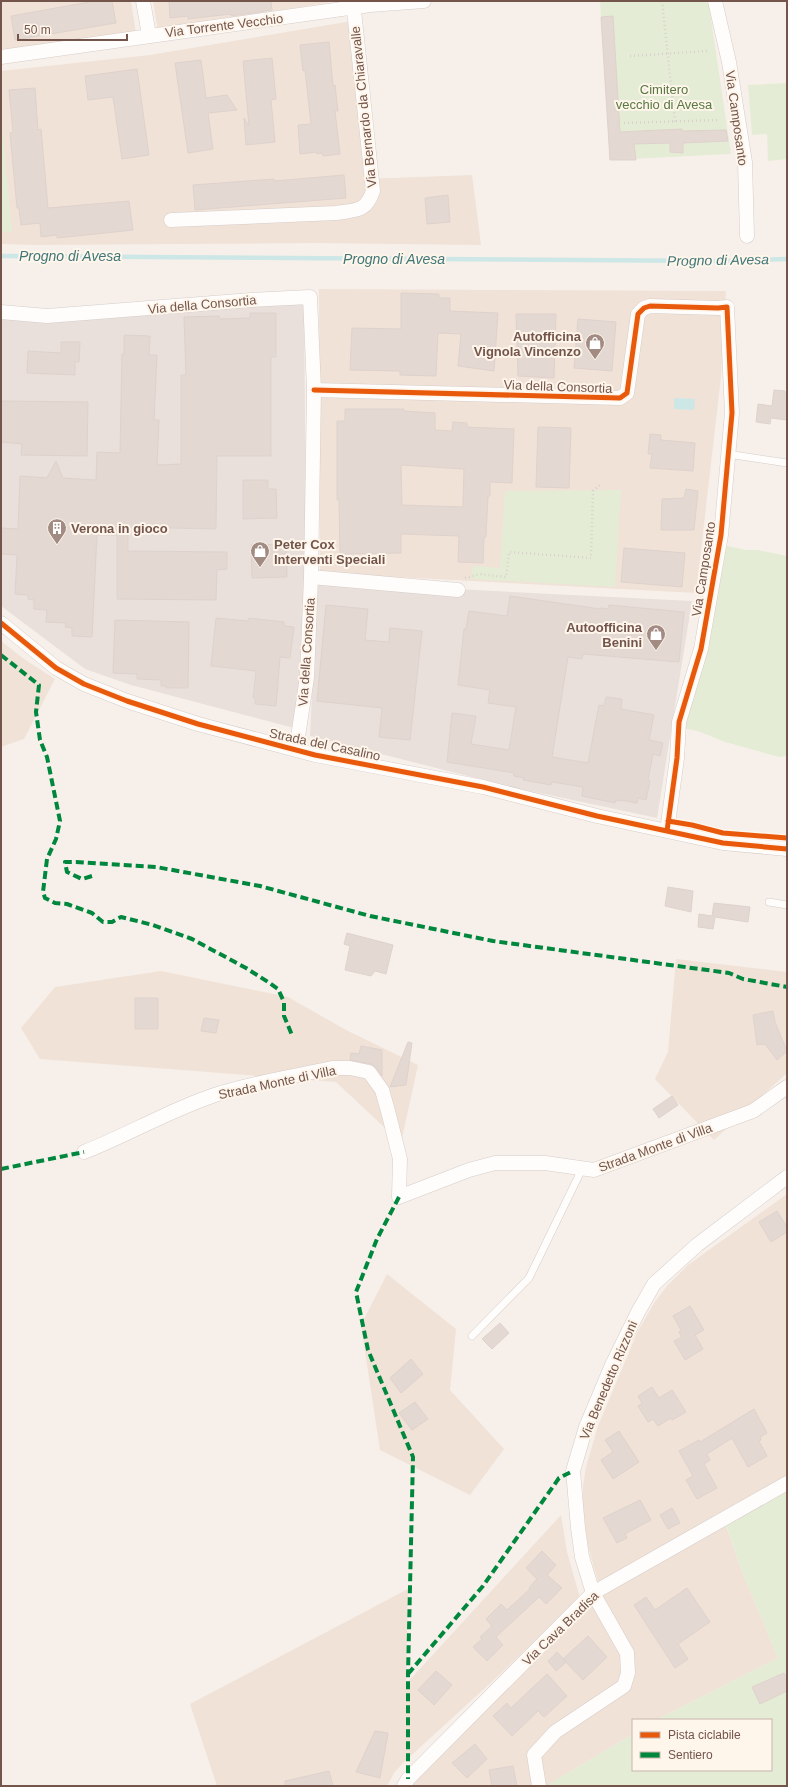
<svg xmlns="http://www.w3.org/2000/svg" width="788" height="1787" viewBox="0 0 788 1787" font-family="Arial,sans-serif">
  <rect width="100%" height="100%" fill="#f7f0ea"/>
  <path fill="#f0e2d7" d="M1,1H131L136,34L1,51Z
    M153,1H336L158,31Z
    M358,20L365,179L472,175L481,245L317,243L37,245L1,244V71L150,55Z
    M319,289L726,291L721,377L696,593L320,573Z
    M1,641L24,659L55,679L24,739L1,747Z
    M676,959L787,972V1073L714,1140L655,1079L668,1052Z
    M161,971L288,997L346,1030L418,1065L401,1143L336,1082L40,1059L21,1028L55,987Z
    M787,1194V1492L726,1526L743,1574L778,1658L656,1720H633V1734L546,1786H404L600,1588L588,1547L583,1512V1486L586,1467L598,1426L637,1333L654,1303L667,1286L688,1265Z
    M387,1274L456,1329L450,1390L504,1449L470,1495L380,1450L361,1325Z
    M561,1515L567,1552L580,1598L497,1677L403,1763L394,1773L387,1786H217L190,1704L408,1589L406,1684Z"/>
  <path fill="#e9e0db" d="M304,301L306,534L298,729L131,685L85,669L1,606V307L48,311Z
    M317,582L692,601L657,818L507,786L310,736Z"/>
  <path fill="#e5ecd5" d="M600,1H705L709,5L731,154L610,160Z
    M787,83V159L768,161L767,134L752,135L748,85Z
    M1,116L12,232H1Z
    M621,490L615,587L471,579L473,566L500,568L505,491Z
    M723,545L746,550H758L787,556V756L779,757L725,742L698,731L682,728Z
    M787,1492V1786H546L633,1734V1770H771V1720H656L778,1658L743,1574L726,1525Z"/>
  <path fill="#cce7e6" d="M674,398L695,399L694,410L674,409Z"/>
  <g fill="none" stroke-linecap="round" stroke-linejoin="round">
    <path stroke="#cce7e6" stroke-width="4.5" d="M1,256L720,261L787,259"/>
  </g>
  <path fill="#e3d8d2" stroke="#dfd2cc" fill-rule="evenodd" d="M95,1H112L116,23L15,40L11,16Z
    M169,1H271L272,10L231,16V14L188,19V16L170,18Z
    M613,16L620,132L682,129V131L726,130L728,141L683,143V153L670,152V143L634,144L636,160H610L601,17Z
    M329,42L333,86L335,85L338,111H335L340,154L323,156L322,153L317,154V152L300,154L298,125L311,124L305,70L303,71L300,45Z
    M272,58L276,99L271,100L275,142L246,145L244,118L249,126L243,61Z
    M201,60L206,98L227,95L237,110L208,113L213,149L188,153L175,63Z
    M137,69L149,155L122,159L113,97L88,100L85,76Z
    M35,88L38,130L41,129L48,208L129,201L133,230L57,238V235L41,237L40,223L21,225L19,208H17L10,133L13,132L9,90Z
    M344,175L346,198L195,210L193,185L274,179V181Z
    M448,195L450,222L427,224L425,198Z
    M401,293L439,294V298H450V311L498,313L494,371L458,366L461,334L438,333L436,376L400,375V371L350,370L352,328L401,329Z
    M250,313H276V357H271V456H217L216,529L128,527V551L227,552V569L217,570L216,600L117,599V535H97L92,637L72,636V628L65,627L66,623L46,622L47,610L34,609V600L28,599V595L15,594L17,555L1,554V528L18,529L20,476L47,478L56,461L63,478L96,480L97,452L120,453L122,354H124V335L150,336L149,355H157L154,420H159L157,465L181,464V375H186L184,317L219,316L220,319L250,318Z
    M516,314H556L554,378L518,376Z
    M578,319L616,322L612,371L574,368Z
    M61,342H80L79,362H75V375L27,373L28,351L61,353Z
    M774,390L785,391V394H787V420L771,418L770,424L756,422L758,404L772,406Z
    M1,401L88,402L87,456L21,455L22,444L1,442Z
    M345,409H404V411L435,413V430L452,431L453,422L467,423V427L514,429L512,483L490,482V496H488L486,537H484L483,563L458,562L459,536L401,534V553L340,554L339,500H337V421H345ZM401,465L464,469L463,507L402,505Z
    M538,427L571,428L569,488L536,487Z
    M650,434L661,435V440L695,443L693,471L650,468L652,454H648Z
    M243,480H268V489H276L277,518L243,519Z
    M686,489L698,491L694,530H661L662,499L684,498Z
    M286,544L287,577L252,578L251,545Z
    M624,548L685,553L682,587L621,582Z
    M510,596L600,609V608L608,609L609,605L684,612L679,662L583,654L582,659L568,657L552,757L588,763L599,705L604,706L606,697L622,699L621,709L654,715L649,740L663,743L660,756L653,754L648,780L650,781L646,800L638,798L637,803L621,800L620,801L616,800L615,803L582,796L583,787L552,782L551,785L523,780L524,778L514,776V773L447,762L452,713L476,716L471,744L509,750L516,707L488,703L490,690L458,685L464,629H466L469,611L507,616Z
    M326,605L368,609L365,640L389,642L390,628L422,631L410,740L379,737L382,708L317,701Z
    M216,618L248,621L249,618L284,622V626L294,627L290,658L280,657L276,706L255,704V698H253L256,671L211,666Z
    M115,620L189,622L188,688H166V686H161V680L137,679V674L113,673Z
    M668,887L693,891L691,912L665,906Z
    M714,903L750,907L748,922L715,917L713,929L698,927L699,914L712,916Z
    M347,933L393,945L386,974L375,971L371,976L345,970L350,946L344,944Z
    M135,998H158V1029H135Z
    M773,1011L775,1022L787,1051L777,1060L765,1044L757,1045L753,1015Z
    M204,1018L219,1020L216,1033L201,1031Z
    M408,1042L412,1043L406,1085L390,1087Z
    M361,1046L382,1050V1076L376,1067L371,1064L350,1060L351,1053L359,1054Z
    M672,1096L678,1105L659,1118L653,1109Z
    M777,1211L787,1227V1232L771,1242L759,1222Z
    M690,1306L704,1330L695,1335L703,1349L685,1360L674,1341L682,1337L679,1332L681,1330L673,1316Z
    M500,1323L509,1333L492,1349L482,1339Z
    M411,1359L423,1374L401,1393L390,1378Z
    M652,1387L659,1398L672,1390L686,1412L672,1420L671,1418L658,1426L653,1419L648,1422L638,1406L642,1403L638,1396Z
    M415,1402L428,1419L412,1430L399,1413Z
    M754,1409L767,1433L760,1437L761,1440L759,1441L767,1456L748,1467L732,1438L707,1454L710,1460L704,1464L717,1488L697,1499L686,1480L693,1476L679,1451L699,1440L700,1442Z
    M619,1431L639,1462L613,1479L601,1460L613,1452L605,1440Z
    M640,1500L651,1520L625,1534L627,1538L617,1543L603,1518Z
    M672,1508L680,1523L668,1529L660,1515Z
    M542,1551L556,1565L547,1575L562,1588L546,1604L539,1597L496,1637L503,1645L487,1661L473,1647L482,1639L480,1637L492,1626L486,1619L501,1604L507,1610L530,1589L529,1588L537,1579L526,1568Z
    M687,1588L710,1622L678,1644L688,1659L675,1668L634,1605L646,1597L655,1610Z
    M588,1636L607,1657L583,1680L563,1659Z
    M557,1652L566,1662L556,1671L548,1661Z
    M436,1671L452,1685L434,1705L418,1690Z
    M784,1673L787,1679V1691L760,1704L752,1687Z
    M547,1674L567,1696L544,1717L538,1711L512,1736L493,1716L507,1703L511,1708Z
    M375,1731L388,1733L380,1778L356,1772Z
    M475,1744L487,1759L467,1778L452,1763Z
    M513,1766L517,1786H492L489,1770Z
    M329,1771L333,1786H285V1781Z"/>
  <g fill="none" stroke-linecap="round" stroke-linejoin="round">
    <g stroke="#d6ccc7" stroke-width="8">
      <path id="service" d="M727,454L787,463
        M769,902L787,905
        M472,1336L529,1278L582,1169"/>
    </g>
    <g stroke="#d6ccc7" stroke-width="15">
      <path id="minor" d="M143,1L149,35
        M715,1L729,62L745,162L747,236
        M1,57L370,5L424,1
        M171,220L336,213C356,210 366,212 373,191L353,1
        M1,312L47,316L251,300L310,297L314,390L311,577L307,677L296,750
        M314,390L620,398L627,393L638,314L644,308L650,306L718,308L727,307L732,413L721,535L701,649L679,722L677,758L667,831
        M311,577L458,590
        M1,623L56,668L84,684L127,701L198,724L315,755L483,787L597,816L723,843L787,849
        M84,1152C130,1134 173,1108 221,1093C256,1082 296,1076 332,1068H350L369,1072L382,1090L388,1111L400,1159L399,1197L469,1170L495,1163H545L594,1170L753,1111L787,1087
        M404,1786L408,1779L593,1593L787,1483
        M539,1786L534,1755L555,1732L624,1686L628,1673L627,1653L593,1593L582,1557L578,1528L573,1471L586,1427L612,1365L638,1312L654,1284L697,1245L787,1177"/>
    </g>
    <path stroke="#d9d0ce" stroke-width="2.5" stroke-dasharray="1 3" stroke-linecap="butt" d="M662,1L675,122
      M630,56L707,51
      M624,123L719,120
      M465,578L480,574L506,577L509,552L591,558L593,491L601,484"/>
    <use href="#service" stroke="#fefdfc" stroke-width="7"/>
    <use href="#minor" stroke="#fefdfc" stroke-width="14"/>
    <path stroke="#00873e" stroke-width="4" stroke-dasharray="8 4" stroke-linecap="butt" d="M1,655L39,685L36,712L40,740L47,757L60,821L56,839L47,859L43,892L45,898L55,903L67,904L92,913L103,922H112L121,917L153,925L192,939L246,968L268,982L278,989L284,1002V1016L292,1035
      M92,876L82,879L67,872L65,862H76L156,867L260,886L370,916L493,941L729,973L743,979L787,987
      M1,1169L84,1152
      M399,1197L377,1239L356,1292L368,1350L413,1457L408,1674V1779
      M408,1674L483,1586L559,1478L573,1471"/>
    <g stroke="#fef5eb" stroke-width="8">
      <path id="cycleway" d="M314,390L620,398L627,393L638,314L644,308L650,306L718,308L727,307L732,413L721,535L701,649L679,722L677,758L667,831
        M1,623L56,668L84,684L127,701L198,724L315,755L483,787L597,816L723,843L787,849
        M668,821L692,825L723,833L787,838"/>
    </g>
    <use href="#cycleway" stroke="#e8590c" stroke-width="5"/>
  </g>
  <defs>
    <g id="shop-pin" transform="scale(1)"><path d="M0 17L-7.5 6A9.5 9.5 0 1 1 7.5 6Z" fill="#a28b83" stroke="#fef5eb"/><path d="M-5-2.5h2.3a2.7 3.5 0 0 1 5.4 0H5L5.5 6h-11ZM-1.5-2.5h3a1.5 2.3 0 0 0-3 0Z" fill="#fff"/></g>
    <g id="building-pin" transform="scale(1)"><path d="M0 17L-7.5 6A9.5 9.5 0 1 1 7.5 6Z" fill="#a28b83" stroke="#fef5eb"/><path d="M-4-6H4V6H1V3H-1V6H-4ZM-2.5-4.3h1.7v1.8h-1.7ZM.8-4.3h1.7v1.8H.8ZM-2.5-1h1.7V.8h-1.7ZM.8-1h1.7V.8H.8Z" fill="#fff"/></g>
  </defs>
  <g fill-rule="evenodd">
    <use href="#shop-pin" x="595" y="343"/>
    <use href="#building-pin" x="57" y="528"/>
    <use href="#shop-pin" x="260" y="551"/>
    <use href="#shop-pin" x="656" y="634"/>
  </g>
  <g text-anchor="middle" stroke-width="4" stroke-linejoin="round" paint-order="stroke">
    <g font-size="13" fill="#74554b" stroke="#fef5eb">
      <text transform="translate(224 25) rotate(-7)" y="5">Via Torrente Vecchio</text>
      <text transform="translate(363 107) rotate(-96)" y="5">Via Bernardo da Chiaravalle</text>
      <text transform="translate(737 118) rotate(82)" y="5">Via Camposanto</text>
      <text transform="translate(202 304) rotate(-5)" y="5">Via della Consortia</text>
      <text transform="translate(558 386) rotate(2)" y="5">Via della Consortia</text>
      <text transform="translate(703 569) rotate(-81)" y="5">Via Camposanto</text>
      <text transform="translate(306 652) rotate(-86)" y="5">Via della Consortia</text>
      <text transform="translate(325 744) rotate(12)" y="5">Strada del Casalino</text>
      <text transform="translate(277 1082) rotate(-12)" y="5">Strada Monte di Villa</text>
      <text transform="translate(655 1147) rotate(-20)" y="5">Strada Monte di Villa</text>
      <text transform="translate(608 1380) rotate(-67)" y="5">Via Benedetto Rizzoni</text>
      <text transform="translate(560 1628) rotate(-44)" y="5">Via Cava Bradisa</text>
    </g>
    <g font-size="13" fill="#597943" stroke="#fef5eb">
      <text x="664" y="94">Cimitero<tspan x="664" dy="15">vecchio di Avesa</tspan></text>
    </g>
    <g font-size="13" font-weight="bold" fill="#74554b" stroke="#fef5eb" text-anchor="end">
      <text x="581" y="341">Autofficina<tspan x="581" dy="15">Vignola Vincenzo</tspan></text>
      <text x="71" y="533" text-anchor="start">Verona in gioco</text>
      <text x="274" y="549" text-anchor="start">Peter Cox<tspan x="274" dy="15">Interventi Speciali</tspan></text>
      <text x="642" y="632">Autoofficina<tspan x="642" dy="15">Benini</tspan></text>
    </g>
    <g font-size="14" font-style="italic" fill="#3f7678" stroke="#fef5eb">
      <text x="70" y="261">Progno di Avesa</text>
      <text x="394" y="264">Progno di Avesa</text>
      <text transform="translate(718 260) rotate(-1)" y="5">Progno di Avesa</text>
    </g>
  </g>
  <rect width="788" height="1787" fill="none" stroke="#74554b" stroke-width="4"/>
  <rect x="632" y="1719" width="140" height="52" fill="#fef5eb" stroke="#c7b5ab"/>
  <rect x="640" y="1732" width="20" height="6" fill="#e8590c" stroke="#c7b5ab"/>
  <text x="668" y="1739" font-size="12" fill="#74554b">Pista ciclabile</text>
  <rect x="640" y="1752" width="20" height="6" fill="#00873e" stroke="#c7b5ab"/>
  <text x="668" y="1759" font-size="12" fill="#74554b">Sentiero</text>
  <path d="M18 34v6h109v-6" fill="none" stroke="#74554b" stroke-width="2"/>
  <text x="24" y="34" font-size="12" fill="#74554b" stroke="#fef5eb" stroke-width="3" paint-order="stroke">50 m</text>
</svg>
